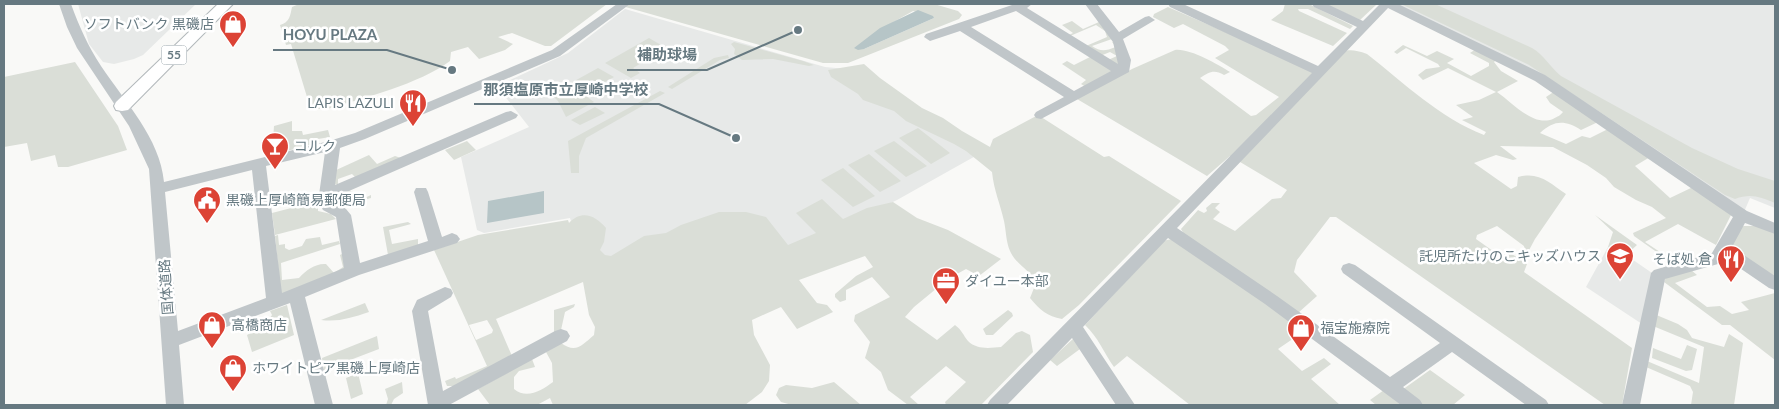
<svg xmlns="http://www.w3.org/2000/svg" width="1779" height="409" viewBox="0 0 1779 409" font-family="Lato,'Noto Sans JP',sans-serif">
  <rect width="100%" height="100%" fill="#f9f9f7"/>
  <path fill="#e7e9e8" d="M78,4H196L143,55L134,59L114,64L103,62L89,44Z
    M1396,4H1775V208L1750,198L1744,212L1532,69Z
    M625,9L825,67L847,69L988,149L897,200L779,256L588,275L570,218L484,233L477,230L461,157L529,127L497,86L568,53Z
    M1608,247L1626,255L1652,273L1642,324L1586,287Z"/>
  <path fill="#daded7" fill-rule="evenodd" d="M299,4H607L551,46H545L512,33L498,37L513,44L505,50L479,59L468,47L451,52L450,61C419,84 364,98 327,109H314L309,101L310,97H307L291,44L286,45L280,25C290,22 290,16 292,7Z
    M615,4H934L958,11L962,15L959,19L848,63H823ZM913,11L934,18L864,49L888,25Z
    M1285,4H1309L1353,26L1350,29L1308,9H1298L1299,11L1347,33L1333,46L1271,20L1283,11Z
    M1325,4H1374L1376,5L1360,20Z
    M1401,4H1435L1532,48C1544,55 1550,67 1561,76L1692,148L1738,169L1775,181V203C1760,197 1751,193 1735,199L1725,195L1529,65Z
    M1168,7L1319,73C1337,56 1340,44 1367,54C1404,83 1440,118 1484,135L1486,132L1462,120L1473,117L1456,105L1479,100L1496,92L1448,68L1423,80L1418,75L1426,69L1440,67L1438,64L1406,48L1397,54L1394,52L1403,45L1427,56L1437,51L1454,59L1447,63L1471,76L1489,66V63L1470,53L1476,49L1497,59L1494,62L1501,71L1518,81L1497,92C1513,103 1533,127 1553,119C1558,116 1560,116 1563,112L1550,103L1546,97L1555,91L1598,122L1581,130C1565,120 1554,120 1540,133L1566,144L1582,136L1590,138L1608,129L1650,157L1635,166L1670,198L1693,187L1731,215L1716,245L1678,224L1645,242L1672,260L1683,254L1692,261L1675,265L1634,236L1633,233L1666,218L1652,207L1636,200L1614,187L1606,178L1587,165L1553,147L1500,146L1517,159L1513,160L1496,155L1474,163L1511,189L1517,186L1518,177C1539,171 1550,183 1566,194L1535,239L1527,254L1525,253L1524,246L1497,226L1477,235L1476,239L1500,256L1509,252L1527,264L1524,272L1632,348L1622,405H1605L1336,217H1330L1297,260L1294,272L1317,296L1298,313L1297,336L1278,349L1302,371L1324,358L1331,364L1311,379L1340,405H1190L1127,356L1114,367C1104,353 1098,337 1085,325L1164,241C1172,238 1177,240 1185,236L1181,229L1198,210L1204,213L1207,211L1206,208L1212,203H1220L1215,208L1220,212L1213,219L1235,231L1272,199L1281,198L1287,190L1230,156L1207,176L1077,99L1132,69L1175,50C1189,48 1217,64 1230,72L1224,75C1214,69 1209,72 1200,78L1251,116L1256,115L1279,97L1215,58L1229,50L1225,46L1183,24L1174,28L1153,17L1154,14Z
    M1072,21L1083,29L1099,22L1112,39L1092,46C1101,52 1105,51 1116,47L1112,42L1115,41L1120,52L1121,65L1119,67L1108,60L1117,56L1110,52L1100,56L1086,46L1107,37L1105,31L1096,25L1070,36L1069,35L1073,33L1062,25Z
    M649,38L675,53L663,60L655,55L633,68L640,73L631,78L605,63Z
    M734,42L803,61L814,65L809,66L773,59L742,60L734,54L735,49L731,44Z
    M728,55L729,58L720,60L672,89L668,87L714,58Z
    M1092,56L1115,69L1086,87L1081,84L1086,80L1062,64L1067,61L1074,65Z
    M75,62L118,126L127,150L68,167H58L55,155L31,161L27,143L4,147V77Z
    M864,64L880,78L922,108L943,118L962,131L990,147L993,139L1038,115L1104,157L1109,156L1181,201L1079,305L1062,319C1047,316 1040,310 1030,298L1036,283C1031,270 1016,265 1010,251C1006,242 1006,230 1004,221C1000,203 994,191 992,172L966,151L954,144L906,121L894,111L863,100L858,94L831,77L828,70Z
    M598,68L614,77L583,94L594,102L566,117L558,101L551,94Z
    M660,91L665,93L586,138L579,156V173H571L568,141Z
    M595,107L605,113L580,125L571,120Z
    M292,121V131H302L303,135L328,130L330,137L318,139L317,143L272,155L274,126Z
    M918,128L950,153L931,164L899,138Z
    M467,141L476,150L454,160L445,150Z
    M894,141L927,166L906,177L874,151Z
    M869,154L901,181L880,192L848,165Z
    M369,155L377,164L395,156L401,158L356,178L352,174L338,179V184L333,185L334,171Z
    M843,168L875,196L853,207L821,180Z
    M348,190L351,191L358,201L371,195V198L348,205L339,202L338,197Z
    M822,199L843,219L867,208L893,202L917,218L948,230L1001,259L979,276L966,269L948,279L914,307L905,317L937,340L955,325C962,330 963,335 968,341C977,350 990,348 1001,347L1016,333L1022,331L1030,335L1033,352L981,405H946L945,402L966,382L946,366L910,397L919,405H908L888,390L881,372L865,358L870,342L854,321L855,315L890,297L872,277L846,290V300L840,302L835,297V294L856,276L873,267L865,256L799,280L817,303L827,305L833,312L797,329L781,307L752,320L754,335L770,365L769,381L762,392L745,405H553L550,398L537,405H490L478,389L532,359L535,367L519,371L514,377V389C527,400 542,390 553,382L552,363L546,352L561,343C576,354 582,345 594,335L595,327L589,315L583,282L496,319L512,356L456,386H447L445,381L455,377L456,379L487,366L434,250L478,235L568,220L569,223C582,209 596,216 606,228L604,242L600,250L605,255L611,256L644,236L666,233L681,225L719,212H746L766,217L788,245L816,233L796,213ZM487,320L493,330L492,333L476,340L469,325Z
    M318,201V211L331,214L336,219L275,235L272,213Z
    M1595,215L1637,245L1626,255L1608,247L1613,232Z
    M408,222L411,224L389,230L392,244L418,239V245L388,255L383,227Z
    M1744,226H1757L1775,233V280L1741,257L1732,245L1739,227Z
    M278,235L279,245L285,244V248L289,250L302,246L306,239L320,237L322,245L339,241L340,244L281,263L282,280L299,278C306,270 316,263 326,264L334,273L343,267L340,255L344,253L345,270L281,295L275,236Z
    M1691,270L1697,275L1675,283L1707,307L1720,306L1732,314L1749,310L1741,302L1775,293V360L1730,325H1722L1664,282L1666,277Z
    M365,303L369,312C351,318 339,322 321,320Z
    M575,304L574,307L565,312L561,330L554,333V310Z
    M287,305L294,335L252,352L247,335L265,325L272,315L270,311Z
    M1008,310L1012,313L1013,316L993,335H986L983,329Z
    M1654,314L1678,324L1687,330L1692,338L1724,347L1729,334L1743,343L1734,405H1691L1693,392L1690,386L1646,367L1647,361L1699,383L1704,347L1653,326Z
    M377,336L379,349L324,370L322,358Z
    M1074,338L1080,349L1057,366L1050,360Z
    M1687,345L1697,349L1692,370L1686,371L1652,358L1653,348L1681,359Z
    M1430,370L1465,395L1453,405H1422L1402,390Z
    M358,373L363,394L351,399L346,378Z
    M402,382L403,393L394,399L391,405H386L388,399L385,389Z
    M834,382L861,405H792L781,402L776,395L779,388L786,385L812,388Z
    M1384,390L1402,403L1399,405H1376L1370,400Z"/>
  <path fill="#b6c5c7" d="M918,10L933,16L934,18L864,49L858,50L854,48L880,28Z
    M544,191V213L487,223L488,201Z"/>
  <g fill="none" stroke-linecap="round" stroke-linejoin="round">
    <g stroke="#b2b8bb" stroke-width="2">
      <path id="major" d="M218,4H233L128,110L122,111L116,110L114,106L116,102Z"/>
    </g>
    <path fill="#c0c6c9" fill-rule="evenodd" d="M59,4H71C79,26 88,46 101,66C125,102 160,138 164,182L329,141L355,133L552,50L617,4H630L560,56L365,139L340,148L335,185L506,112L511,111L518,115L516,118L333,198V201L346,209L351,215L360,263L428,241L414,192L416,188H426L428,192L442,237L452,233L457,235L460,239L457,243L359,275L305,297L333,405H315L290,303L179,345L184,405H166L149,169L129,126L77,48L67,27ZM325,152L318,202L323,210L336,217L344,268L282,293L266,166ZM252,170L266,298L178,331L165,192Z
      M1015,4H1032L1027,8L1118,64L1113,42L1085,4H1097L1119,32L1145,17L1149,16L1155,20L1123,39L1131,60L1129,72L1041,119L1036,118L1034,115L1036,112L1064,97L960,31L930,41L924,37L926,34ZM1016,11L1111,71L1074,91L971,27Z
      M1168,4H1183L1318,66L1357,27L1314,7L1312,4H1327L1363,21L1380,4H1398L1545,75L1747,211L1775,223V234L1745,223L1732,247L1775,276V290L1769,288L1725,258L1718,264L1665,279L1640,405H1622L1651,273L1654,270L1712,253L1733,217L1535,81L1388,8L1177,228L1277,296L1390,377L1440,343L1343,273L1341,269L1343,265L1349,263L1355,265L1546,400L1549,405H1526L1452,352L1403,387L1420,400L1423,405H1401L1265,304L1168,238L1083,327L1135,405H1116L1072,338L1007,405H987L990,400L1312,73L1170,7Z
      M445,287L451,289L453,293L451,297L428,311L443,391L555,331L561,329L567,331L570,336L567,341L449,405H428L412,311L417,300Z"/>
    <use href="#major" fill="#fff" fill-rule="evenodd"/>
  </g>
  <defs>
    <g id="shop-pin" transform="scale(1.4375)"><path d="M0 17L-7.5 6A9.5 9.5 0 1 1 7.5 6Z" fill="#dc4335" stroke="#fff"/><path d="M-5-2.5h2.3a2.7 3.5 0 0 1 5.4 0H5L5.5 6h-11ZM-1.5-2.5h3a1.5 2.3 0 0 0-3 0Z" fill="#fff"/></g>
    <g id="restaurant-pin" transform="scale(1.4375)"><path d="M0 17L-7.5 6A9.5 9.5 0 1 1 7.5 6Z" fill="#dc4335" stroke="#fff"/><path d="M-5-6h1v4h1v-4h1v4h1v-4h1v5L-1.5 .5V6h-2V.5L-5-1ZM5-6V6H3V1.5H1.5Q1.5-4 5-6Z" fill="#fff"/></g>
    <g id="bar-pin" transform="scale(1.4375)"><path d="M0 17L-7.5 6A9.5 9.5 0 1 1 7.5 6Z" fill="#dc4335" stroke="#fff"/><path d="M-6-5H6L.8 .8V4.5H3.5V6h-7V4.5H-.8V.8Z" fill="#fff"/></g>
    <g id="civic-pin" transform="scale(1.4375)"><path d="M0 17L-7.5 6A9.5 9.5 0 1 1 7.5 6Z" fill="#dc4335" stroke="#fff"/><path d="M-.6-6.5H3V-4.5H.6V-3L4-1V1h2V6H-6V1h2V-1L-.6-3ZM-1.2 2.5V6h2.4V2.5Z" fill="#fff"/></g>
    <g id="school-pin" transform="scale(1.4375)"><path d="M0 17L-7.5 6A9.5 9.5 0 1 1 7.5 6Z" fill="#dc4335" stroke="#fff"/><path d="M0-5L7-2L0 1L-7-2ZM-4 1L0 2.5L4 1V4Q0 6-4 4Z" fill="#fff"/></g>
    <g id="office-pin" transform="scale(1.4375)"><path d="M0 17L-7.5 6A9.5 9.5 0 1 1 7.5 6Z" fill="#dc4335" stroke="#fff"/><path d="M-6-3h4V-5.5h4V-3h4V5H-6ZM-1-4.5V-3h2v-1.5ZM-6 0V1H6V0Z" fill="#fff"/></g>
  </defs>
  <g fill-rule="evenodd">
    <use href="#shop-pin" x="233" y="24"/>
    <use href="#restaurant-pin" x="413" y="103"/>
    <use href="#bar-pin" x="275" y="146"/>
    <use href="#civic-pin" x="207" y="200"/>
    <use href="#school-pin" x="1620" y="256"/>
    <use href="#restaurant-pin" x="1731" y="259"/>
    <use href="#office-pin" x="946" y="281"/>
    <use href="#shop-pin" x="212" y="325"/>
    <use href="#shop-pin" x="1301" y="328"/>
    <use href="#shop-pin" x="233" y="368"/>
  </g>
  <g text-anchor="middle" stroke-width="5" stroke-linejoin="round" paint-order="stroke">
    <rect fill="#fff" stroke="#94a1a7" stroke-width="1" x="161.5" y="45.5" width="25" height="19" rx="4"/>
    <g font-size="12" font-weight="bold" fill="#667981">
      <text x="174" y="59">55</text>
    </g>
    <g font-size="14" fill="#667981" stroke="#fff" text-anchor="start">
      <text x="214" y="29" text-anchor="end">ソフトバンク 黒磯店</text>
      <text x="394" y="108" text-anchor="end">LAPIS LAZULI</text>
      <text x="294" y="151">コルク</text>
      <text x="226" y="205">黒磯上厚崎簡易郵便局</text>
      <text x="1601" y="261" text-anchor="end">託児所たけのこキッズハウス</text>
      <text x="1712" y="264" text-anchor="end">そば処 倉</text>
      <text x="965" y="286">ダイユー本部</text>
      <text x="231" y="330">高橋商店</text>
      <text x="1320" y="333">福宝施療院</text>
      <text x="252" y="373">ホワイトピア黒磯上厚崎店</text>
    </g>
    <g font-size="14" fill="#667981" stroke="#fff">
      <text transform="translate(166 287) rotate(-94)" y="5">国体道路</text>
    </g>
  </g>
  <path fill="none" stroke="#667981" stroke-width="2" d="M452 70L387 50H273M798 30L707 70H627M736 138L659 104H474"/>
  <g fill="#667981" stroke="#fff" stroke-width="2">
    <circle cx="452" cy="70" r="5"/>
    <circle cx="798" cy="30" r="5"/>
    <circle cx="736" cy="138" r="5"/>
  </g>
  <g font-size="15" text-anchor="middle" font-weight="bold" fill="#667981" stroke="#fff" stroke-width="5" stroke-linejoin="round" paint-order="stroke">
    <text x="330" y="40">HOYU PLAZA</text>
    <text x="667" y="60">補助球場</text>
    <text x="566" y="95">那須塩原市立厚崎中学校</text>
  </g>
  <rect width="1779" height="409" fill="none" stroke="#667981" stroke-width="10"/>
</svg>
